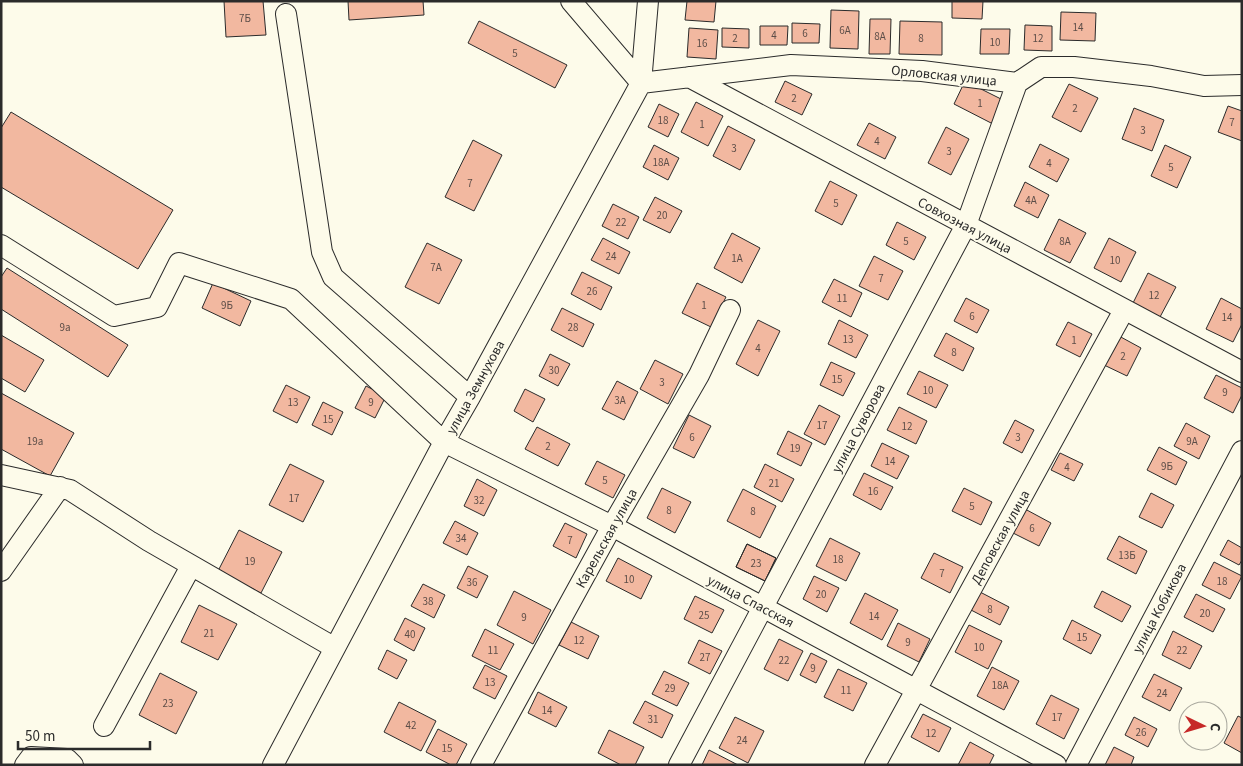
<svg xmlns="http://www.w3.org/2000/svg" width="1243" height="766" viewBox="0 0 1243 766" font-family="'Source Sans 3',sans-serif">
  <rect width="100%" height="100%" fill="#fdfbea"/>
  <path fill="#f2b8a0" stroke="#2b2b2b" d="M224,1H263L266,35L226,37Z
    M348,1H423L424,15L349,20Z
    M687,1H716L714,22L685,20Z
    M952,1H983L982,19L952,18Z
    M831,10L859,11L858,49L830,48Z
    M1061,12L1096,13L1095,41L1060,40Z
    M870,19H891L890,54H869Z
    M479,21L567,65L555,88L468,43Z
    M900,21L942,22V55L899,54Z
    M792,23L820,24L819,43H792Z
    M1025,25L1052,26V51L1024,50Z
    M760,26H788L787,45H760Z
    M689,28L718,30L716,59L687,57Z
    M722,28L749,29V48L722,47Z
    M981,29H1010L1009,54H980Z
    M785,81L812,94L802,115L775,102Z
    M965,81L1005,101L993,124L954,104Z
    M1069,84L1098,98L1081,132L1052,117Z
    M696,102L723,116L708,146L681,132Z
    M659,104L679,114L668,137L648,127Z
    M1228,106L1242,111V141L1218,132Z
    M1134,108L1164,120L1152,151L1122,139Z
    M11,112L173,210L138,269L1,187V128Z
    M869,123L896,137L885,159L857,145Z
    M728,126L755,140L740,170L713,156Z
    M946,127L969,139L951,175L928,163Z
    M473,140L502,155L474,211L445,197Z
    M1040,144L1069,159L1057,182L1029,167Z
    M654,145L679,158L668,180L643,167Z
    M1165,145L1191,157L1177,188L1151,176Z
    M830,181L857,195L842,225L815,211Z
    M1025,182L1049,195L1038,218L1014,206Z
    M655,197L682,211L670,233L643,220Z
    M613,204L639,217L628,239L602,226Z
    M1059,219L1086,233L1070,263L1044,250Z
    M897,222L926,237L914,260L886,245Z
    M732,233L760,248L742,283L714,268Z
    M603,238L630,252L619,274L591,260Z
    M1109,238L1136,252L1121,282L1094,268Z
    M427,243L462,260L439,304L405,287Z
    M874,256L903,271L888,300L859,286Z
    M7,268L128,345L108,377L1,309V277Z
    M582,272L612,287L601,310L571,294Z
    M1148,273L1176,287L1160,317L1133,303Z
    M834,279L862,293L851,317L822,302Z
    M213,283L251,301L240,326L202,308Z
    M697,283L726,297L711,327L682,313Z
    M966,298L989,310L977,333L954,321Z
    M1221,298L1242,309V324L1233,342L1206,329Z
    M562,308L594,324L583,347L551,330Z
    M758,320L780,331L758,376L736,364Z
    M839,320L868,335L856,358L828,344Z
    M1068,322L1092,334L1080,357L1056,345Z
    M946,333L974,348L963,371L934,356Z
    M1,335L44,360L25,392L1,378Z
    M1119,336L1141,348L1127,376L1104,365Z
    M550,354L570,364L558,386L539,376Z
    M655,360L683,374L668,404L640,389Z
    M831,362L855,373L843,396L820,385Z
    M919,371L948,385L936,408L907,394Z
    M1216,375L1242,388V395L1233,413L1204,398Z
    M617,381L638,392L624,420L602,409Z
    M286,385L310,397L297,423L273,411Z
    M366,386L386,396L375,418L355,408Z
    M525,389L545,399L533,422L514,411Z
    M1,393L74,433L50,476L1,449Z
    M323,402L343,412L332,435L312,425Z
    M819,405L840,416L825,445L804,434Z
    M899,407L927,421L916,444L887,430Z
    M689,415L711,426L694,458L673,448Z
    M1015,420L1034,430L1022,453L1003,443Z
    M1186,423L1210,436L1199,459L1174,446Z
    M537,427L570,444L558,466L525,449Z
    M788,431L812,443L801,466L777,454Z
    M882,443L909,456L897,479L871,466Z
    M1159,447L1187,462L1176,485L1147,470Z
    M1060,453L1083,464L1074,481L1051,470Z
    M597,461L625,475L613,498L585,484Z
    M290,464L324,481L303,522L269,505Z
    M765,464L794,479L782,502L754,487Z
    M864,473L893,487L881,510L853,495Z
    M477,479L497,490L484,516L464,506Z
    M662,488L691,502L675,533L647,518Z
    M964,488L992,502L981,525L952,511Z
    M743,489L776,506L760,538L727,521Z
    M1151,493L1174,505L1162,528L1139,517Z
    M1025,509L1051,523L1039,546L1013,533Z
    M455,521L478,533L467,555L443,543Z
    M565,523L587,534L576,558L553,546Z
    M239,530L282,552L261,593L218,571Z
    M1119,536L1147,551L1136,574L1107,559Z
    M830,538L860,553L846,581L816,566Z
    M1228,540L1242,548V560L1239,565L1220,555Z
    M747,544L776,558L765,581L736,567Z
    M747,544L776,558L765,581L736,567Z
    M934,553L963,567L950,593L921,578Z
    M618,558L652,576L641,599L606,581Z
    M1214,562L1242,576L1230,599L1202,585Z
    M468,566L488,576L477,598L457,588Z
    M814,576L839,588L827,612L803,599Z
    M423,584L445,595L434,618L411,606Z
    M514,591L551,610L533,644L497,625Z
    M1102,591L1131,606L1122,622L1094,607Z
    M980,592L1009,607L1000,625L971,610Z
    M865,593L898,610L882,640L850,623Z
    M1196,594L1225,609L1213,632L1184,617Z
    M695,596L724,610L712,633L684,619Z
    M199,605L237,624L218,660L181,642Z
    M405,618L425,628L414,651L394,640Z
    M1072,620L1101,635L1091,654L1063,639Z
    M571,622L599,636L588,659L559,645Z
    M898,623L930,639L919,662L887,646Z
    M969,625L1002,641L988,669L955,652Z
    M485,629L514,644L500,670L472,656Z
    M1173,631L1202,646L1190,669L1162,655Z
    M779,639L803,651L788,681L764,669Z
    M699,640L722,651L710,674L688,663Z
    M387,650L407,660L397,679L378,669Z
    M811,653L827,661L816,683L800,675Z
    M485,665L507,676L495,699L473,688Z
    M992,667L1019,681L1004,710L977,696Z
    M838,669L867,683L853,711L824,697Z
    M664,671L689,683L677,706L652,694Z
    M160,673L197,692L176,734L139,715Z
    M1154,674L1182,688L1170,711L1142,697Z
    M538,692L567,707L556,727L528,713Z
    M1051,695L1079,709L1064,739L1036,724Z
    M645,701L673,715L662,738L633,723Z
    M399,702L436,721L421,751L384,732Z
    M923,714L951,728L939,752L911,737Z
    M1238,716L1242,718V753L1224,743Z
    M735,717L764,731L748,763L719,748Z
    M1134,717L1157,729L1148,747L1125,735Z
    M438,729L467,744L456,765H451L426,752Z
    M609,730L644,747L635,765H621L598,753Z
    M970,742L994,755L989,765H958Z
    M1114,747L1134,757L1131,765H1105Z
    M709,750L738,765H702Z"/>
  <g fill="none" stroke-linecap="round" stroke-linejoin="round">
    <g stroke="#2b2b2b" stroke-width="22">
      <path id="minor" d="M571,1L641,83L791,65L922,71L1017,83L1041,67H1074L1151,76L1204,86L1242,85
        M286,14L322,252L333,277L470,397
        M689,77L1242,372
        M1,245L114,316L157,307L179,263L291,299L444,442L612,526L1056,765
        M1,475L70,490L149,541L335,648
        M1,571L60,487
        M104,726L191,566
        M25,765L31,757L67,759L73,765
        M273,765L444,442L470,397L641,83L648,1
        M481,765L612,526L699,375L730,310
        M679,765L966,225L1017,83
        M875,765L1124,310
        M1076,765L1242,451"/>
    </g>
    <use href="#minor" stroke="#fdfbea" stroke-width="20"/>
  </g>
  <g text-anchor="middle" stroke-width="4" stroke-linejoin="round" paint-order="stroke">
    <g font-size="11" fill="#5d4e48">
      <text x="245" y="22">7Б</text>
      <text x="1078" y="31">14</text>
      <text x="845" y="34">6А</text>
      <text x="805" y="37">6</text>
      <text x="774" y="39">4</text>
      <text x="880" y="40">8А</text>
      <text x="735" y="42">2</text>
      <text x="921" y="42">8</text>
      <text x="1038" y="42">12</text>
      <text x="995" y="46">10</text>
      <text x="702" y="47">16</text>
      <text x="515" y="57">5</text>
      <text x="794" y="102">2</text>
      <text x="980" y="107">1</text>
      <text x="1075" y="112">2</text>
      <text x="663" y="124">18</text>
      <text x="1232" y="126">7</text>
      <text x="702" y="128">1</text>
      <text x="1143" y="134">3</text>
      <text x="877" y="145">4</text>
      <text x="734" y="152">3</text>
      <text x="949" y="155">3</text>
      <text x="661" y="166">18А</text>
      <text x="1049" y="167">4</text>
      <text x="1171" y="171">5</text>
      <text x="470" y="187">7</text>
      <text x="1031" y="204">4А</text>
      <text x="836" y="207">5</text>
      <text x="662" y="219">20</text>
      <text x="621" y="226">22</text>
      <text x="906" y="245">5</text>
      <text x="1065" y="245">8А</text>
      <text x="611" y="260">24</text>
      <text x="737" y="262">1А</text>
      <text x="1115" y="264">10</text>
      <text x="436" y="271">7А</text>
      <text x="881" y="282">7</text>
      <text x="592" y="295">26</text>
      <text x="1154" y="299">12</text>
      <text x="842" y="302">11</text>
      <text x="227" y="309">9Б</text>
      <text x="704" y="309">1</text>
      <text x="972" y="320">6</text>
      <text x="1227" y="321">14</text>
      <text x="65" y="331">9а</text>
      <text x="573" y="331">28</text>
      <text x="848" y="343">13</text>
      <text x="1074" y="344">1</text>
      <text x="758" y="352">4</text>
      <text x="954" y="356">8</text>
      <text x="1123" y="360">2</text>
      <text x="554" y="374">30</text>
      <text x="837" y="383">15</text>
      <text x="662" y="386">3</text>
      <text x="928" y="394">10</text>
      <text x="1225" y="396">9</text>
      <text x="620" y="404">3А</text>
      <text x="293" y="406">13</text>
      <text x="371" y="406">9</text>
      <text x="328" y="423">15</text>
      <text x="822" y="429">17</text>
      <text x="907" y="430">12</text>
      <text x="692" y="441">6</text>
      <text x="1018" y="441">3</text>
      <text x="35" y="445">19а</text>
      <text x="1192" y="445">9А</text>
      <text x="548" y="450">2</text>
      <text x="795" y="452">19</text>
      <text x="890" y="465">14</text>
      <text x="1167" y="470">9Б</text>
      <text x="1067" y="471">4</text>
      <text x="605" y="484">5</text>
      <text x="774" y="487">21</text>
      <text x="873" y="495">16</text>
      <text x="294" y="502">17</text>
      <text x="479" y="504">32</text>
      <text x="972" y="510">5</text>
      <text x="669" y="514">8</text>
      <text x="753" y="515">8</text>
      <text x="1032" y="532">6</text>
      <text x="461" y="542">34</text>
      <text x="570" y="544">7</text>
      <text x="1127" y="559">13Б</text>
      <text x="838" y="563">18</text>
      <text x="250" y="565">19</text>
      <text x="756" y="567">23</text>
      <text x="942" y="577">7</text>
      <text x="629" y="583">10</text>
      <text x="1222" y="585">18</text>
      <text x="472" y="586">36</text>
      <text x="821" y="598">20</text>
      <text x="428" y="605">38</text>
      <text x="990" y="613">8</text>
      <text x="1205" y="617">20</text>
      <text x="704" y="619">25</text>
      <text x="874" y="620">14</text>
      <text x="524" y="621">9</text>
      <text x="209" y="637">21</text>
      <text x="410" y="638">40</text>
      <text x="1082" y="641">15</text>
      <text x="579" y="644">12</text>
      <text x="908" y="646">9</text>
      <text x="979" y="651">10</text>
      <text x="493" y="654">11</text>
      <text x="1182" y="654">22</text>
      <text x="705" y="661">27</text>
      <text x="784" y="664">22</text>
      <text x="813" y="672">9</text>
      <text x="490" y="686">13</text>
      <text x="1000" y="689">18А</text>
      <text x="670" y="692">29</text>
      <text x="846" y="694">11</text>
      <text x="1162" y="697">24</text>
      <text x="168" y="707">23</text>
      <text x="547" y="714">14</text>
      <text x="1057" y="721">17</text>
      <text x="653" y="723">31</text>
      <text x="411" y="729">42</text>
      <text x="1141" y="736">26</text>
      <text x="931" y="737">12</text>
      <text x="742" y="744">24</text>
      <text x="447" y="752">15</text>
    </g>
    <g font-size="14" fill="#2b2b2b" stroke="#fdfbea">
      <text transform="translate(944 75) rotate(6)" y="5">Орловская улица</text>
      <text transform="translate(965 225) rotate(28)" y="5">Совхозная улица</text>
      <text transform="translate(475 387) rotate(-61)" y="5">улица Земнухова</text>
      <text transform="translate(858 428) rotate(-62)" y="5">улица Суворова</text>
      <text transform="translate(1000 537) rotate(-61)" y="5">Деповская улица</text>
      <text transform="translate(606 538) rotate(-61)" y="5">Карельская улица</text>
      <text transform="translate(751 601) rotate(28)" y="5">улица Спасская</text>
      <text transform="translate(1159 608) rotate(-62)" y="5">улица Кобикова</text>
    </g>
  </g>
  <rect width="1243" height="766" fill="none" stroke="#2b2b2b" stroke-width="5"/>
  <g transform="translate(1203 726) rotate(95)"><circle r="24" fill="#fdfbea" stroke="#a9a89e"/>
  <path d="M0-4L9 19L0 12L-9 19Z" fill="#c62828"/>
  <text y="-8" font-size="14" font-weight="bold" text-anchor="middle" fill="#2b2b2b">С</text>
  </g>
  <path d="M18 741v8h132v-8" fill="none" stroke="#2b2b2b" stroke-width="2.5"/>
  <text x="25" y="741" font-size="15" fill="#2b2b2b" stroke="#fdfbea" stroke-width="4" paint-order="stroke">50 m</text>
</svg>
